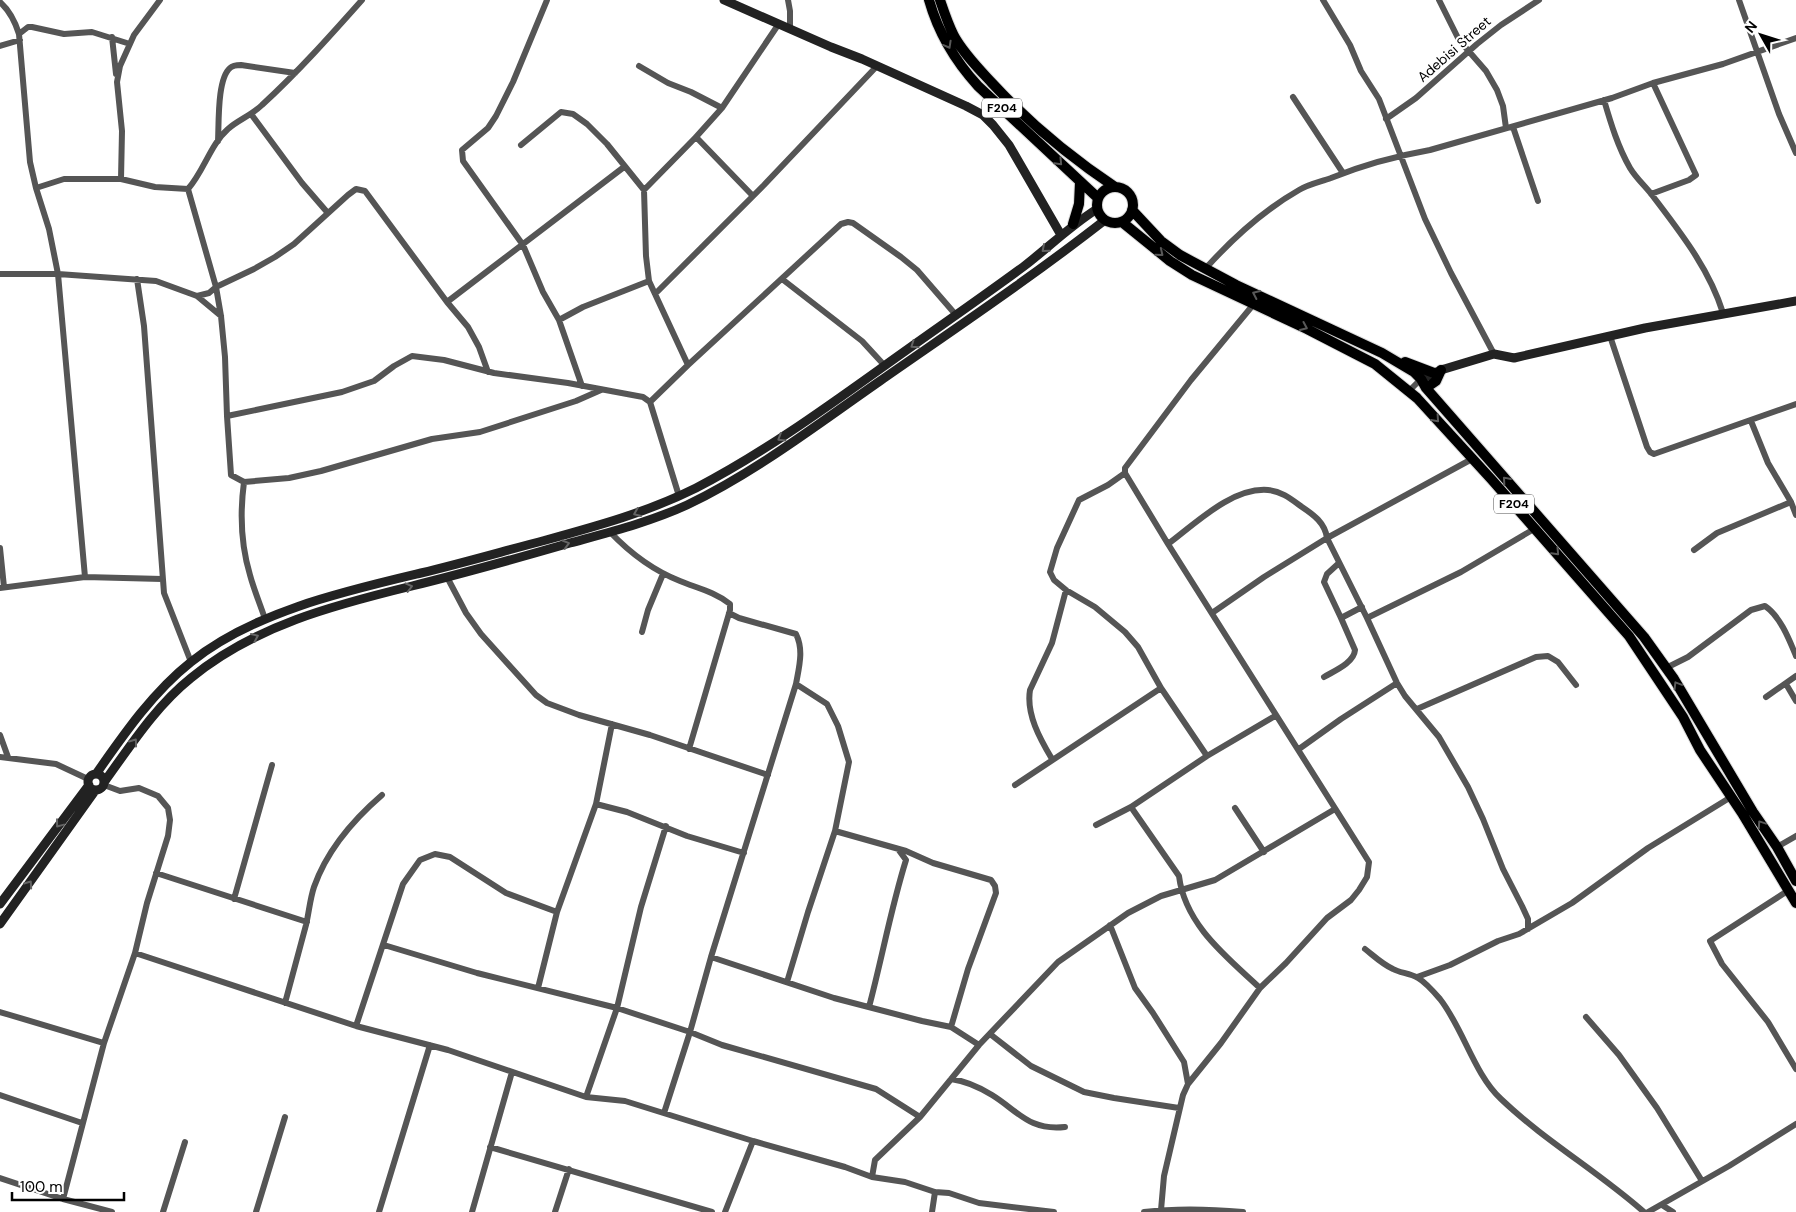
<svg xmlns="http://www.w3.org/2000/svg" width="1796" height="1212" viewBox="0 0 1796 1212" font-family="'DM Sans',sans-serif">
  <rect width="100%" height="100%" fill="#fff"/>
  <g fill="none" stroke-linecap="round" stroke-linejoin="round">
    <g stroke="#dbdbdb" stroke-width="12">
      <path id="primary" d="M929,0C938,32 955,61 978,86L1098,198
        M940,0C944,12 948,24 954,36C964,54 979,69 992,83C1029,123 1070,157 1115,187
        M1097 205a18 18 0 1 1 36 0a18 18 0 1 1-36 0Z
        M1132,210L1161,241L1180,255L1236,285L1382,353L1414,372L1421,379L1426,388L1644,637L1674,679L1753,812L1777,847L1796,881
        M1122,222L1170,261L1192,275L1307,329L1375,364L1417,398L1492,480L1629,636L1683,717L1700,750L1742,813L1796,903
        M1073,224L1079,204L1080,182
        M1405,362L1434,373
        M1426,388L1436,381L1441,370"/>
    </g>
    <path stroke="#555" stroke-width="6" d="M547,0L513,82L496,116L488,128L462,150L463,161L523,245L543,292L559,320L583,307L649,281
      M788,0L790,11V29
      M1323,0L1350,45L1361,71L1379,99L1425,219L1451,273L1494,354
      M1439,0L1459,40L1486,71L1497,90L1503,106L1506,128
      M1739,0L1779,114L1796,153
      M0,2C10,11 15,21 19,34L30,162L36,188L49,229L58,274L85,577
      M19,34L28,27H32L64,34L92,32L130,44
      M112,37L116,74
      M0,46L20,40
      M639,66L668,83L691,92L722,108
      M1293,97L1343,173
      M1604,100C1611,124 1618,147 1630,168C1636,178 1645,186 1652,195C1680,232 1709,268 1723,313
      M251,114L302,183L327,212
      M1386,119L1416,98L1477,44L1501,25L1539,0
      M1513,127L1538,201
      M696,137L752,195
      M218,141C219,124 217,79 230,68C233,65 237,65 241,65L295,73
      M521,145L561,112L573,114L587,124L607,144L644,190L646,256L649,281L688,365
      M121,179L122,131L117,82L120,66L134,35L160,0
      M36,188L64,179H121L155,187L188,189C204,171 210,145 228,129C238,120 252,115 262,105C298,72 330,36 362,0
      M188,189L216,287L221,316L225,357L227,416L231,475L244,482C240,512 241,545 250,575C254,590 260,604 265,619
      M644,190L696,137L722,108L778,25
      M1651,194L1689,180L1696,175L1653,83
      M1206,268C1233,238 1264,210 1299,190C1309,184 1320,182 1331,178C1363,165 1396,156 1430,150L1612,98L1653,83L1723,64L1796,38
      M0,274H58L156,281L197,296L221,316
      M137,279L144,326L164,593L191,662
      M782,279L862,341L885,366
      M655,294L764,185L877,66
      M197,296L209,293L216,287L254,269L275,257L294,244L348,195L356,189L365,191L447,302L468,327L479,347L488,372
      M447,302L624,167
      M559,320L582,386
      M1610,336L1647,447L1650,452L1654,454L1796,404
      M1409,391L1421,379
      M650,402L688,365L841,224L848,222L853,223L901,257L917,270L956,315
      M227,416L342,392L374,381L394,366L412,356L444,360L494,373L568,383L643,397L650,402L679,496
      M1751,421L1768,463L1791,502L1796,515
      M1125,473L1108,485L1079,500L1057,548L1050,572L1054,580L1066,590L1095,607L1125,632L1138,647L1161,688L1207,756
      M244,482L289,478L321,471L432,439L480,432L576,401L601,390
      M610,532C631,554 652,570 680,581C697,588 715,592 730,604V610L689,749
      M1168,544C1195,524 1232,487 1268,490C1281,491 1291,499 1302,507C1314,515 1325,523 1327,538L1367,618L1397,683L1405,696L1439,737L1468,787L1483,819L1503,869L1522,906L1528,919V929
      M0,548L4,587
      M1694,550L1717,533L1791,502
      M447,577L466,613L481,634L536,695L547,703L579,715L650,735L768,775
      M0,588L85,577L162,579
      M1212,613L1264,577L1327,538L1472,459
      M1341,618L1362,607
      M1367,618L1461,572L1534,529
      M642,632L648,610L663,574
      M1666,668L1688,657L1751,610L1765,606C1780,616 1789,639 1796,656
      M1324,677C1334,671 1354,663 1355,650L1341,618L1324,582L1327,574L1339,563
      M1786,684L1796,701
      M1766,697L1796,676
      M1417,709L1536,657L1548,656L1558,662L1576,685
      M0,735L8,757
      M1299,749L1341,719L1397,683
      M0,757L56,764L88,779
      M1052,759C1040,739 1026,714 1030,690L1052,643L1066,590
      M1015,785L1161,688
      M596,804L627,812L687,836L744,853
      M1131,807L1179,876C1185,925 1227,957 1260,988
      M1235,808L1264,852
      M1096,825L1131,807L1207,756L1275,716
      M835,831L906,851L933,863L991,880L995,886L996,893L968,969L951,1027
      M1777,847L1796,836
      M156,873L307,922
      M1789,890L1710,941L1722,964L1768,1022L1796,1069
      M234,899L272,765
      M1110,925L1135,988L1153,1013L1184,1062L1188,1084
      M384,945L477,973L617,1008L690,1032L722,1045L876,1089L920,1117
      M1365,949C1374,956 1382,964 1393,969C1400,973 1410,973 1418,978C1425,982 1434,992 1440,999C1463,1028 1474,1074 1501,1099C1545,1141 1599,1172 1644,1212
      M135,953L356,1026L448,1050L586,1097L625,1101L753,1141L845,1167L872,1177L905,1182L935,1192L949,1193L979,1203L1054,1212
      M711,957L834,998L922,1021L951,1027L979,1045
      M1417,977L1450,965L1498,941L1519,934L1572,903L1648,848L1731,797
      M787,982L808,912L835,831L849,762L838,726L827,704L796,684
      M538,988L557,912L596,804L612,724
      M285,1003C292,977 299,951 306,925C309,912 310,899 314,887C327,850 353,820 382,795
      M869,1007C882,958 891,908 906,860L898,849
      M0,1012L104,1043
      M1586,1017L1619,1055L1657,1108L1702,1181
      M356,1026L403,884L420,860L435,854L450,857L506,893L557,912
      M990,1034L1031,1066L1084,1092L1114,1098L1179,1108
      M951,1079C966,1081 979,1087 992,1095C1018,1111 1029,1131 1065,1127
      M0,1095L82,1123
      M586,1097L617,1008L641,907L666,826
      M664,1113L690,1032L711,957L796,684C799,667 804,650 796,634L739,618L729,613
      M490,1147L712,1212
      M872,1177L875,1160L920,1117L979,1045L1058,962L1128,913L1161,896L1215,880L1335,809
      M0,1178L63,1199L112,1212
      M63,1199L104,1043L135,953L147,903L168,836L170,820L168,808L158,796L139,788L120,791L104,785
      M1662,1205L1673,1212
      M1161,1210L1164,1176L1183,1095L1188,1084L1221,1043L1260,988L1286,963L1327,918L1351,900L1359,890L1367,877L1369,862L1168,544L1125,473V468L1191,380L1253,305
      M163,1212L185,1142
      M256,1212L285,1117
      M379,1212L430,1045
      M472,1212L512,1072
      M555,1212L569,1169
      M725,1212L753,1141
      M932,1212L935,1192
      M1144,1212C1177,1208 1210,1209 1243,1212
      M1648,1212L1729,1166L1796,1124"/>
    <path stroke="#222" stroke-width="9" d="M724,0L831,47L862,59L966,106L983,115L993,125L1009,145L1061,235
      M1421,379L1441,370L1494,354L1514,358L1645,328L1796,301
      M88 782a8 8 0 1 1 16 0a8 8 0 1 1-16 0Z
      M96,774C124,734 153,692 191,662C253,612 345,591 421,573C463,563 504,551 546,540C597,526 648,512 696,488C771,449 839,398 908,349C946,322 985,295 1023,267C1048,248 1070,226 1097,209
      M105,781C131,745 156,706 191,678C254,626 334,605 412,586C465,573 518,558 570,543C610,532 650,522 687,505C756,472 818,424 880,381C956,328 1032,277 1105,220
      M0,904L89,785
      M0,924L95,791"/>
    <use href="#primary" stroke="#000" stroke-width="10"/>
  </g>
  <defs><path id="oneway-chevron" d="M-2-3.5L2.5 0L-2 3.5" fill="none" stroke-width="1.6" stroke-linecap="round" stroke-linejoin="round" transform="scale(1.25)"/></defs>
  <g stroke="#595959">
    <use href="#oneway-chevron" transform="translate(948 45) rotate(61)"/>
    <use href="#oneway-chevron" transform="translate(1059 162) rotate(46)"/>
    <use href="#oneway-chevron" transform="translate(1160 253) rotate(39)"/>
    <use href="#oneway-chevron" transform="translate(1256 294) rotate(-155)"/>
    <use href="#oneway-chevron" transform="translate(1304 327) rotate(24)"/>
    <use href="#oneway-chevron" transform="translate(1436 419) rotate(48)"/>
    <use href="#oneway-chevron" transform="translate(1506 480) rotate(-131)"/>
    <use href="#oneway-chevron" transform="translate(1556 552) rotate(47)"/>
    <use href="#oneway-chevron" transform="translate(1677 685) rotate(-121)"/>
    <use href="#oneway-chevron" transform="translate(1761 824) rotate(-124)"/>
  </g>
  <g stroke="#646464">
    <use href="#oneway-chevron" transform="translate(1045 249) rotate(139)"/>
    <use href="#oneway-chevron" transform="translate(914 345) rotate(145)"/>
    <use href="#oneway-chevron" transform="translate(781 438) rotate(148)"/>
    <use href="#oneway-chevron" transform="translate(637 513) rotate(157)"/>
    <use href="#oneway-chevron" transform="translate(566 544) rotate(-16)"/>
    <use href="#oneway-chevron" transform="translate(409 587) rotate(-14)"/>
    <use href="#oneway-chevron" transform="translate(255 637) rotate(-24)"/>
    <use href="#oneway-chevron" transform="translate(134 742) rotate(-54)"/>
    <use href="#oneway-chevron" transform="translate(59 824) rotate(127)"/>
    <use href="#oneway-chevron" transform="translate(29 884) rotate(-55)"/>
  </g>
  <g text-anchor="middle" stroke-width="4" stroke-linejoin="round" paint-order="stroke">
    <g fill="#fff" stroke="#4c4c4c" stroke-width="1">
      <rect x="982" y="98.5" width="40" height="19" rx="4"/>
      <rect x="1494" y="494.5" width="40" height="19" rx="4"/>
    </g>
    <g font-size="12" font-weight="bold" fill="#000">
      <text x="1002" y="112">F204</text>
      <text x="1514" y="508">F204</text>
    </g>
    <g font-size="14" fill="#000" stroke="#fff">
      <text transform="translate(1454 49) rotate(-41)" y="5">Adebisi Street</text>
    </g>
  </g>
  <g transform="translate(1761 35) rotate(309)" stroke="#ffffff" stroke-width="4" paint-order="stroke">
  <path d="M0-4L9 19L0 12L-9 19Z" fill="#000000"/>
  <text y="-8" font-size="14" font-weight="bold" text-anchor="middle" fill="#000000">N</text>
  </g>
  <path d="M12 1192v8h112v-8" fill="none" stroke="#000000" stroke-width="2.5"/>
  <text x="20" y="1192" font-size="15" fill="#000000" stroke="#ffffff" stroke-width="4" paint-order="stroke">100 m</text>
</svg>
